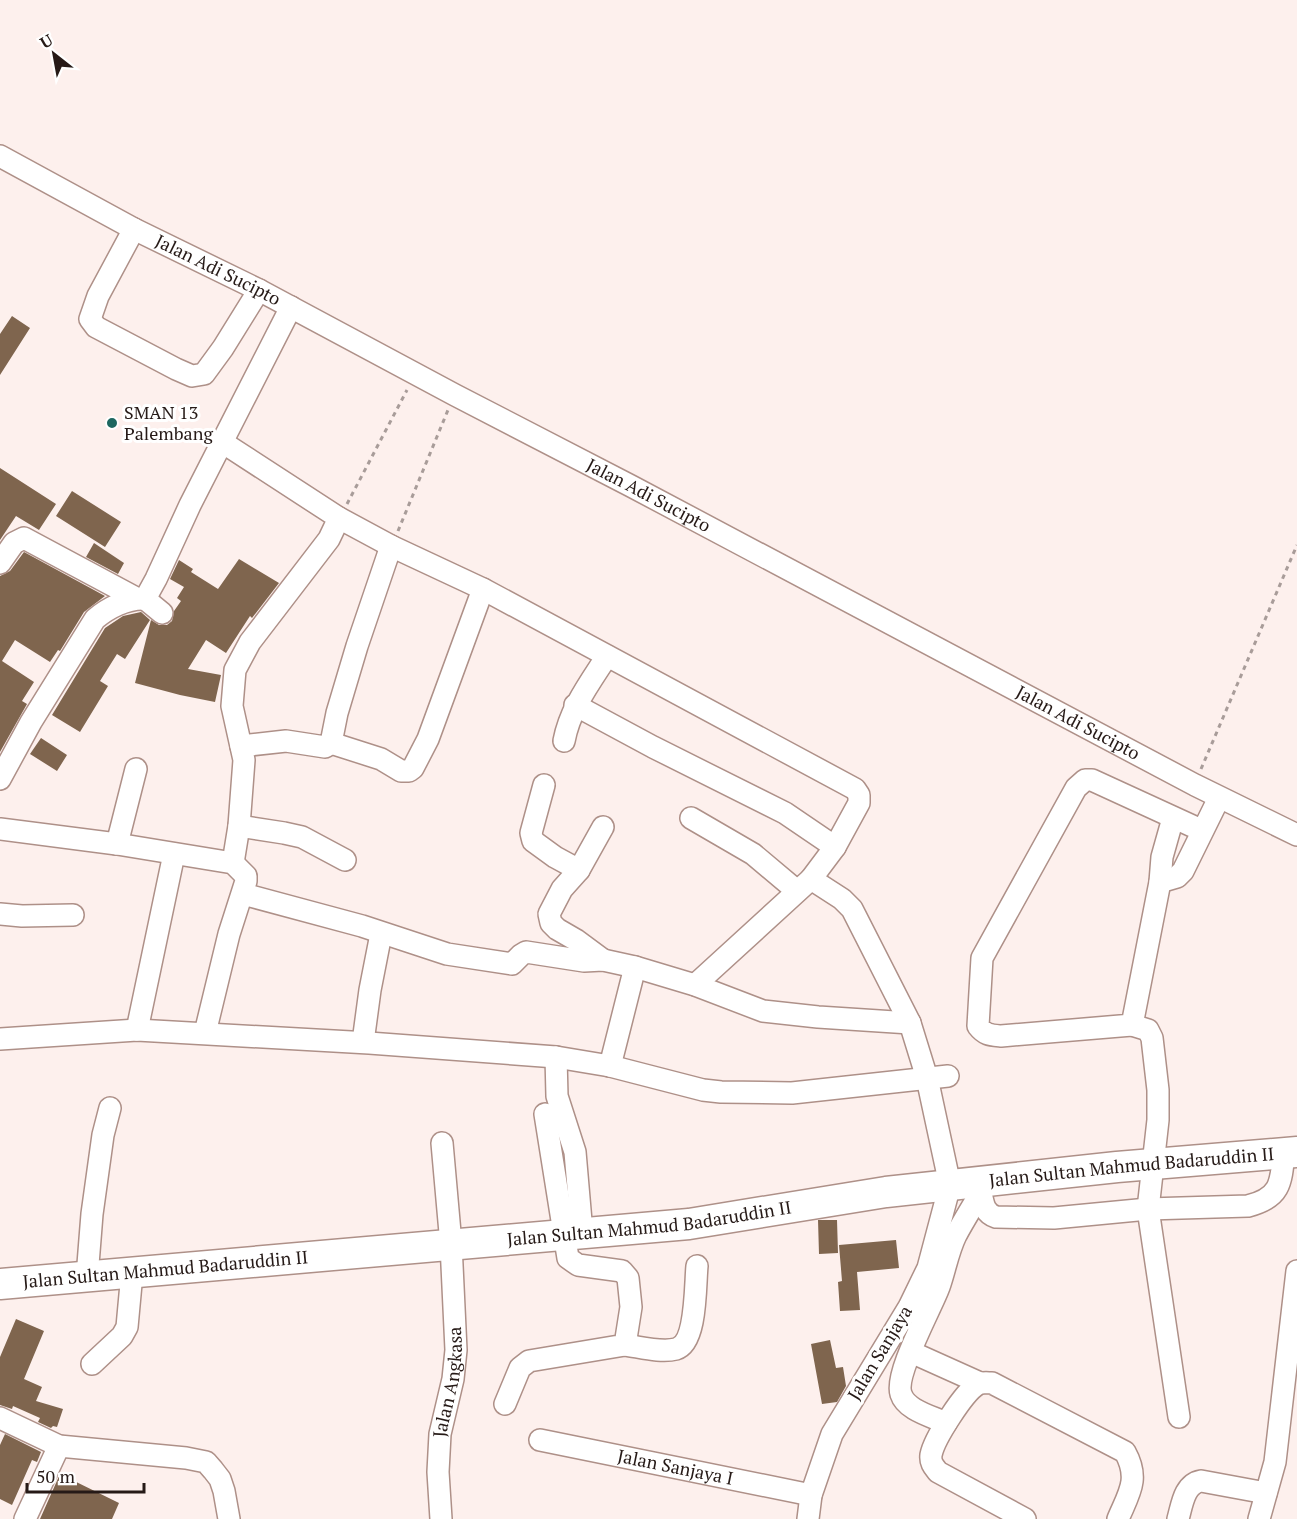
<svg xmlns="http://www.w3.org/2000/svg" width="1297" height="1519" viewBox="0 0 1297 1519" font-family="'PT Serif',serif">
  <rect width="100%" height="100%" fill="#fdf0ed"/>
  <path fill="#7f654e" d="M12,316L30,328L0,375V334Z
    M0,468L56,504L39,530L16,516L0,540Z
    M72,491L121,522L105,547L56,516Z
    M94,543L124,563L118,574L86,557Z
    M24,552L105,596L84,612L60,651L58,650L50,662L15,640L2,661L34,682L22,701L27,704L0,752V576L10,571Z
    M239,559L279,583L252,618L250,616L226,653L206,640L188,669L221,675L215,702L180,695L135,683L151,620L159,625H167L172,621L174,611L181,601L177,598L184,587L170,579L179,560L193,569L191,572L218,589Z
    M141,612L150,620L125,659L117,654L100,681L108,686L80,732L52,715L105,628L123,616Z
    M41,738L67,755L57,771L30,754Z
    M818,1220H837L838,1253L819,1254Z
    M896,1240L899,1268L857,1272L860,1310L840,1311L838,1282L842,1281L839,1245Z
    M16,1319L44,1331L24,1379L42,1387L36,1401L63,1409L57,1427L53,1426L51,1428L38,1422L40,1418L13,1406L12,1409L0,1405V1357Z
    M830,1340L836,1368L843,1367L846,1386L837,1402L822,1404L811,1344Z
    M5,1434L41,1452L37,1462L32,1460L12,1505L0,1499V1445Z
    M60,1474L119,1503L112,1519H40Z"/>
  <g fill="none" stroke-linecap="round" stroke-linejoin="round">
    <g stroke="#ae9088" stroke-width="24">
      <g id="minor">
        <path id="s1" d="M0,156L134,229L259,290L455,395L631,486L1195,785L1297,835"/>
        <path d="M134,229L98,296L90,319L96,327L176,369L192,376L204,374L223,348L259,290"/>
        <path d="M222,442L339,518L329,539L250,642L235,670L232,706L244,760L239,826L233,863"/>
        <path d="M339,518L391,546L483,589L855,789L859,795V803L835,847L811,879L842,899L852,909L910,1023L927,1078L950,1185L928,1268L909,1307L832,1434L811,1495L808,1519"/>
        <path d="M0,563L14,543L24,538L136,598"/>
        <path d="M145,599L162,613"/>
        <path d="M575,705L653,747L785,813L835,847"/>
        <path d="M564,741C570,709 589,684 607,656"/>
        <path d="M331,743L381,759L401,771H409L413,768L428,739L483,589"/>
        <path d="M241,746L286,741L325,747L331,743L337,713L357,646L391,546"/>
        <path d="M0,779L31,722L95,619C108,608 127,598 145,599L156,579L190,505L291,307"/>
        <path d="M544,785L531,833L533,841L555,857L579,870L562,889L549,914L551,923L557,929L576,940L603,960"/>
        <path d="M691,818L753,854L797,891"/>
        <path d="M239,826L284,833L302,837L345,860"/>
        <path d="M0,829L117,844L233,863L246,876V881L229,934L205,1033"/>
        <path d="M1201,830L1092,780H1085L1076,788L982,958L978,1026C985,1035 990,1035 1001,1036L1132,1025L1160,882L1177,877L1183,871L1219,798"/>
        <path d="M117,844L136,769"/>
        <path d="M579,870L603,827"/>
        <path d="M1160,882L1162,857L1173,818"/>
        <path d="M243,894L362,926L447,954L512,964L521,955L526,952L584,961L603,960L635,967L610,1066"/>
        <path d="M0,914L22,916L73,915"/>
        <path d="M635,967L695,985L763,1011L818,1017L910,1023"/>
        <path d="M695,985L811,879"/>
        <path d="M1132,1025L1148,1030L1152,1038L1158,1090V1120L1148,1209L1179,1417"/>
        <path d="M137,1030L174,854"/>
        <path d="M0,1039L137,1030L369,1043L556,1057L610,1066L703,1090L721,1092L792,1093L948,1076"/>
        <path d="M363,1042L370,990L381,934"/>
        <path d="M556,1057L557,1096L575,1152L582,1233"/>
        <path d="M981,1192C983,1203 984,1213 996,1217L1054,1218L1148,1209L1248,1206C1280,1198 1281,1184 1284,1153"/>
        <path d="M87,1277L92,1214L103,1135L110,1108"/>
        <path d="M625,1345C640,1347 661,1353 676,1349C697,1343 695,1285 697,1266"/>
        <path d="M911,1352L980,1383"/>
        <path d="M92,1364L122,1336L127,1327L132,1273"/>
        <path d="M505,1404L520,1368L529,1361L625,1345L631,1307L628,1278L622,1271L578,1265L568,1258L545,1114"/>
        <path d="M0,1418L59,1446L186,1458L206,1462L213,1470L220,1479L224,1491L229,1519"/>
        <path d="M946,1423C931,1416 906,1410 901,1394C894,1374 931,1309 939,1287C945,1270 948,1251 956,1235C964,1220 973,1206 981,1192L982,1188"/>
        <path id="s2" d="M540,1440L811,1495"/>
        <path d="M25,1519L59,1446"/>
        <path id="s3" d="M441,1519L438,1472L440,1434L453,1379L456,1350L451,1244L442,1143"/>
        <path d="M1025,1519L938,1472C934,1467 930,1463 931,1455C934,1439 964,1392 978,1384C982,1382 988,1383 992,1383L1125,1452C1140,1479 1129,1493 1118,1519"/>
        <path d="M1178,1519C1182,1505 1184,1484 1201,1481L1266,1493"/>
        <path d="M1259,1519L1275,1462L1297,1271"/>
      </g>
    </g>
    <g stroke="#ae9088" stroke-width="33">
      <g id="highway">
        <path id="s4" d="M0,1284L689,1224L886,1192L1117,1167L1297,1152"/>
      </g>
    </g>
    <path stroke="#a89c99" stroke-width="3" stroke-dasharray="4.5 4.5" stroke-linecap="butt" d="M347,504L407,390
      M398,531L448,410
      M1201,769L1297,545"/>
    <use href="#minor" stroke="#fff" stroke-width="21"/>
    <use href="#highway" stroke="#fff" stroke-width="30"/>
  </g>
  <circle fill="#1d6760" stroke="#fff" stroke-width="2" cx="112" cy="423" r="6"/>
  <g text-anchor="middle" stroke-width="6" stroke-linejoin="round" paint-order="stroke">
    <g font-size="18" fill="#261a17" stroke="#fff">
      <text dy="6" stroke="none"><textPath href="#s1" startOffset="246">Jalan Adi Sucipto</textPath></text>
      <text dy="6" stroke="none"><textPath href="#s1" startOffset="732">Jalan Adi Sucipto</textPath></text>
      <text dy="6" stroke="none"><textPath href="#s1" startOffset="1218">Jalan Adi Sucipto</textPath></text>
      <text dy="6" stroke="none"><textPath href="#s4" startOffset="1138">Jalan Sultan Mahmud Badaruddin II</textPath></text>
      <text dy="6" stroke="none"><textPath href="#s4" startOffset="652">Jalan Sultan Mahmud Badaruddin II</textPath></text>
      <text dy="6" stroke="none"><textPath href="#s4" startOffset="166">Jalan Sultan Mahmud Badaruddin II</textPath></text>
      <text transform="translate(880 1353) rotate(-59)" y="6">Jalan Sanjaya</text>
      <text dy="6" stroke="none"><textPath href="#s3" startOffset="138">Jalan Angkasa</textPath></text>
      <text dy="6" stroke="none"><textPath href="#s2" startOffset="138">Jalan Sanjaya I</textPath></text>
    </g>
    <g font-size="18" fill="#261a17" stroke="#fff" text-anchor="start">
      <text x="124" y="419">SMAN 13<tspan x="124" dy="21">Palembang</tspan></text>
    </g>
  </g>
  <g transform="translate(54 54) rotate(329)" stroke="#ffffff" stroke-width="4.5" paint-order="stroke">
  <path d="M0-4.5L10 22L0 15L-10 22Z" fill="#261a17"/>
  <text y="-9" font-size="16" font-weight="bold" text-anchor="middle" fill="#261a17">U</text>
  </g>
  <path d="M27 1483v9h117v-9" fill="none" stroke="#261a17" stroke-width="3"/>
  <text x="36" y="1483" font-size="18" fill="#261a17" stroke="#ffffff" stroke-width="4.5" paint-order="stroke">50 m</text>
</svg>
